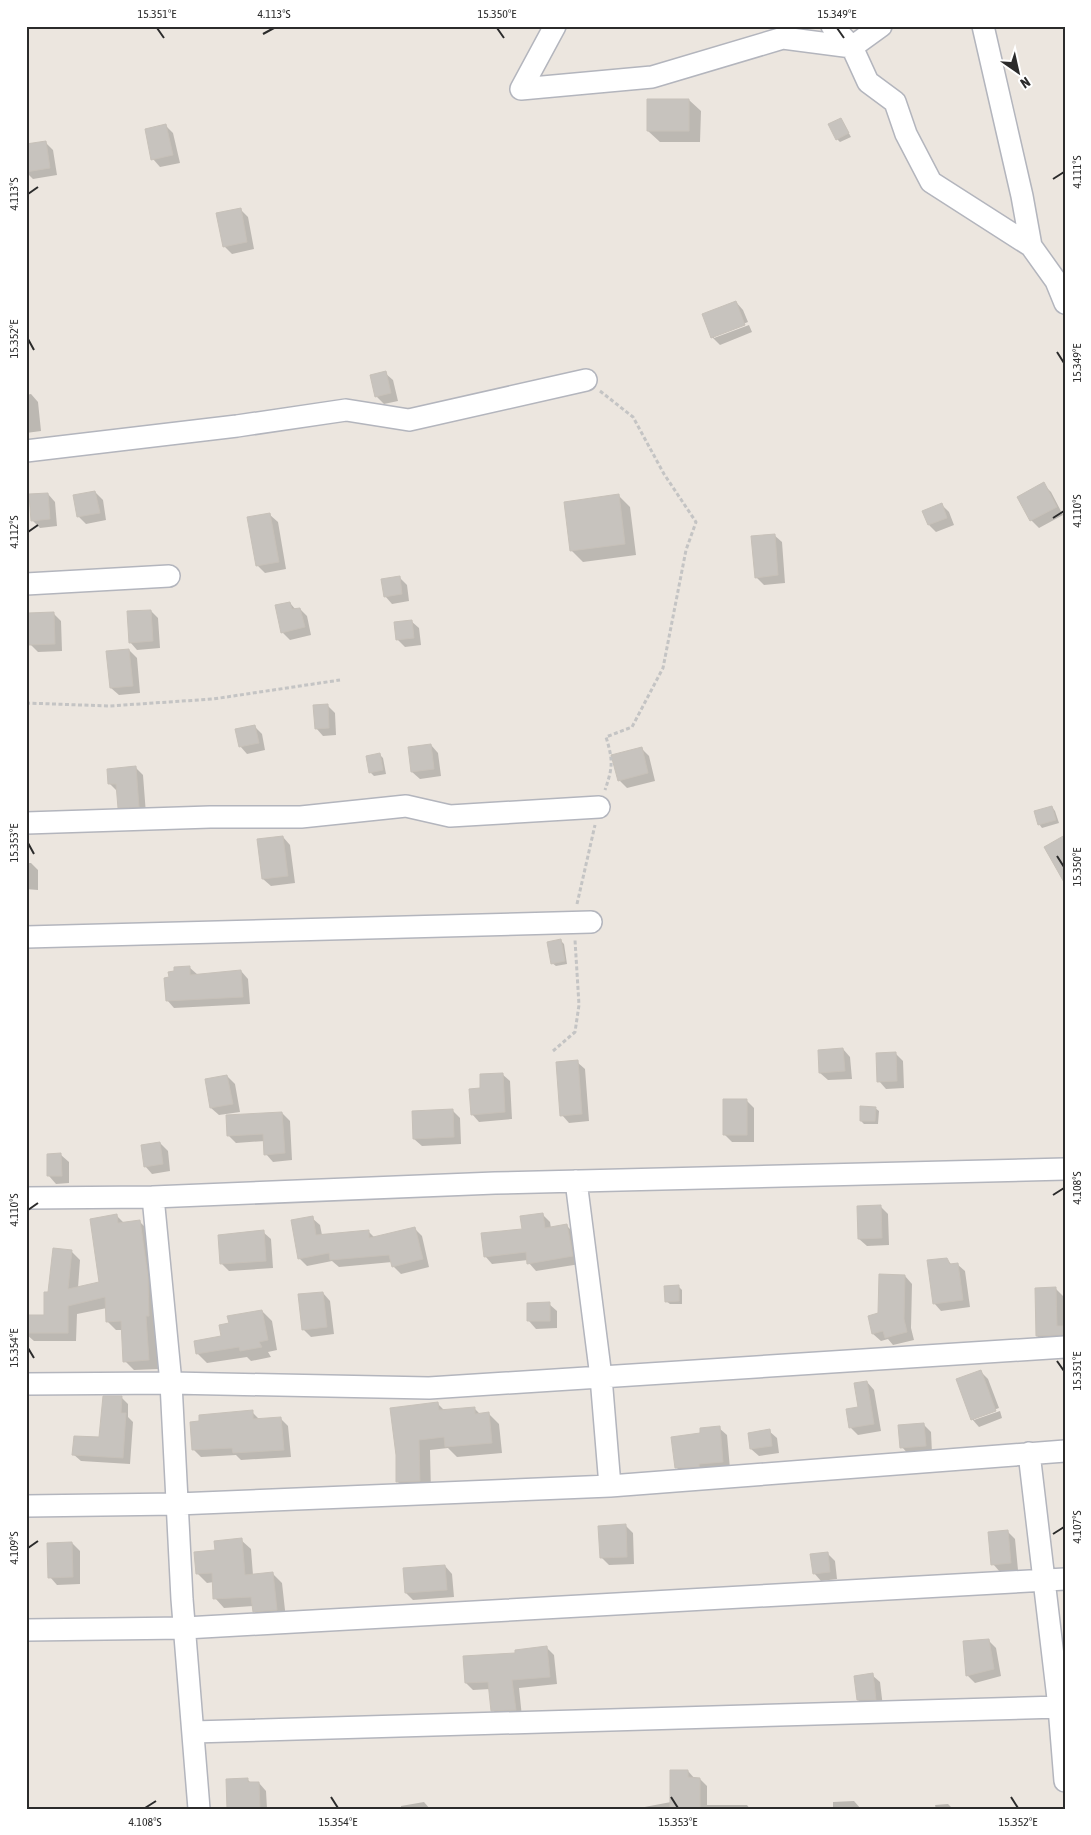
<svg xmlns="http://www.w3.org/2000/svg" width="1091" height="1835" viewBox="0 0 1091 1835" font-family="'Asap Condensed',sans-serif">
  <rect width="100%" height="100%" fill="#ece6df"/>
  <path fill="#0003" d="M689,100L701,111L700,142H660L648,131Z
    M841,119L851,137L840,142L837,139Z
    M166,126L173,133L180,163L160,167L153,159Z
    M46,143L53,150L57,175L33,179L26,172V146Z
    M241,210L248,217L254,249L232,254L224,246Z
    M736,302L743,310L748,322L714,335V338L749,325L752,332L720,345L712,337Z
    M385,373L393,380L398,401L384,404L376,396Z
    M31,394L38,402L41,431L26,433V395Z
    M1043,484L1051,492L1063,515L1039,528L1031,520L1019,498Z
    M95,492L103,500L106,520L86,524L78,516Z
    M48,494L55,502L57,526L40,528L32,520Z
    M619,496L630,507L636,555L583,562L571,550Z
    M942,505L949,512L954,525L936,532L929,525Z
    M270,515L278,522L286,569L265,573L257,565Z
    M774,535L782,542L785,583L764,585L756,577Z
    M399,577L407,585L409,601L392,604L385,596Z
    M290,603L296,610L300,609L307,616L311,635L290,640L282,632Z
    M151,611L158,618L160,648L137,650L130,642Z
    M54,614L61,621L62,651L38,652L30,644Z
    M411,621L419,628L421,645L405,647L397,639Z
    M129,650L137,658L140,693L119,695L111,688Z
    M327,705L335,713L336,735L323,736L316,728Z
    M254,726L262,734L265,750L247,754L240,746Z
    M431,745L438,753L441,776L420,779L412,772Z
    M641,748L649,756L655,781L627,788L619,780Z
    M380,755L383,758L386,774L374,776L370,772Z
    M135,767L143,775L146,814L127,815L119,807L118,792L110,784Z
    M1052,807L1055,811L1059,823L1042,828L1039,824Z
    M283,837L290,845L295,883L271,886L263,879Z
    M26,863H31L38,870V890L26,889Z
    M561,941L564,944L567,964L556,966L552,963Z
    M189,967L198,975L241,971L248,979L250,1004L174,1008L167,1000L170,979Z
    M843,1049L850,1057L852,1079L828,1080L820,1073L819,1051Z
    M895,1053L903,1061L904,1088L886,1089L879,1081Z
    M577,1062L585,1069L589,1121L569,1123L562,1115Z
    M502,1074L510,1081L512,1119L479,1122L472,1114L482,1089Z
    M227,1076L235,1084L240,1112L219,1115L211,1108Z
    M746,1100L754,1108V1142H732L724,1134Z
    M875,1108L879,1111L878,1124H864L861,1121Z
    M452,1110L460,1118L461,1144L422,1146L414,1139Z
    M282,1113L290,1121L292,1160L273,1162L266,1154L265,1141L236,1143L229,1136Z
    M160,1143L168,1151L170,1171L152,1174L145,1166Z
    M61,1155L69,1162V1183L56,1184L49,1176Z
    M880,1206L888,1214L889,1245L867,1246L859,1239Z
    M542,1214L550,1222L551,1228L567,1226L574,1233L580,1264L536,1271L529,1263L528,1260L492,1264L485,1256L524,1230Z
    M116,1215L125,1224L139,1221L148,1230L157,1325H155L158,1369L134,1370L125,1361L122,1330H116L107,1321V1308L77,1314L76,1341H34L26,1334V1317H45L49,1294L71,1251L80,1260L78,1288L101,1283Z
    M312,1218L320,1225L322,1235L368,1231L375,1238L414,1228L422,1236L429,1267L401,1274L393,1266L392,1262L339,1267L332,1261L307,1266L299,1258Z
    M263,1232L271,1239L273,1268L229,1271L222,1264Z
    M26,1255L28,1281H26Z
    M946,1259L952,1265L957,1264L965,1271L970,1307L941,1311L934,1303Z
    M905,1276L912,1284L911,1328L914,1340L893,1345L888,1339L881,1341L873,1334L879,1314Z
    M678,1286L682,1290V1304H670L666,1301Z
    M1055,1288L1063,1296L1065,1342L1045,1343L1037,1336Z
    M323,1293L330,1301L334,1334L311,1337L303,1329Z
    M549,1304L557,1311V1328L536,1329L529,1321Z
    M262,1311L272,1321L277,1350L268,1352L271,1357L251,1361L247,1357L207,1363L197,1353L222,1337L230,1324Z
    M980,1371L988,1379L999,1408L974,1417V1420L1000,1411L1002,1418L979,1427L972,1419Z
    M867,1382L874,1390L881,1431L858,1435L851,1428L848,1410L859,1408Z
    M121,1397L128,1404V1417L133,1422L130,1464L81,1461L73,1454L100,1438Z
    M438,1404L445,1411L474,1408L480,1414H489L499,1424L502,1453L457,1457L448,1448L430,1450L431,1492L408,1493L398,1482L397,1455Z
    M252,1412L260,1420L280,1418L288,1426L291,1457L241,1460L236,1455L201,1457L194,1450Z
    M923,1424L931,1432L932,1453L909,1455L902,1447Z
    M719,1428L727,1435L730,1469L684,1475L677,1468Z
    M769,1431L777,1438L779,1453L759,1456L751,1449Z
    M626,1526L633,1533L634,1564L609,1565L601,1557Z
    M1007,1531L1015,1539L1018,1570L1000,1572L993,1564Z
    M241,1540L251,1549L253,1575L272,1573L282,1583L286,1619L263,1621L254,1611L253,1606L224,1608L215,1598L214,1582L207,1583L197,1573L216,1551Z
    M72,1543L80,1551V1584L57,1585L50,1577Z
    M827,1553L835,1561L837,1579L821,1581L814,1573Z
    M445,1566L452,1574L454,1597L413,1600L406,1593Z
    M26,1589L28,1610L26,1611Z
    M988,1640L996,1648L1001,1676L975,1683L967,1675Z
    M547,1648L554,1655L557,1684L519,1688L522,1717L500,1718L493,1710L490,1689L473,1690L466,1683L517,1654Z
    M872,1675L880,1682L883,1707H866L858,1700Z
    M688,1771L695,1779H700L707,1786V1805H747L750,1809H634L671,1802Z
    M248,1780L251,1783H259L266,1791L267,1809H228Z
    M854,1801L861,1809H833V1802Z
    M424,1802L430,1809H401V1806Z
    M948,1804L953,1809H936L935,1805Z"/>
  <path fill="#c7c3be" stroke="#c7c1b9" d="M647,99H689V131H647Z
    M841,118L849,133L836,140L828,124Z
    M166,124L173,155L151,160L145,129Z
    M46,141L50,168L26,172V144Z
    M241,208L247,242L223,247L216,213Z
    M736,301L745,325L711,338L702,314Z
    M386,371L391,393L375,397L370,375Z
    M1044,482L1057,507L1030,521L1017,497Z
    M95,491L100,513L77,517L73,495Z
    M48,493L50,519L31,521L29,494Z
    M619,494L625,544L570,551L564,502Z
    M942,503L947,518L928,525L922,511Z
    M270,513L279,562L256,566L247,517Z
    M775,534L778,575L755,578L751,536Z
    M400,576L402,594L384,597L381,579Z
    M290,602L292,609L300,608L305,627L281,633L275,605Z
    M151,610L153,641L129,643L127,611Z
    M54,612L55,644L29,645L28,613Z
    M412,620L414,638L396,640L394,622Z
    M129,649L133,686L110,688L106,651Z
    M328,704L329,728L315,729L313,705Z
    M255,725L259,743L239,747L235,729Z
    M431,744L434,769L411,772L408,747Z
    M642,747L648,773L618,781L611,755Z
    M380,753L383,770L369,773L366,756Z
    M136,766L139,807L118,808L116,784H108L107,769Z
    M1052,806L1056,820L1038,825L1034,811Z
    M1065,835V884L1044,847Z
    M283,836L288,876L262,879L257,839Z
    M561,939L565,961L551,964L547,942Z
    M190,966V975L241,970L243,997L166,1001L164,978L169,977L168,972L174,971V967Z
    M843,1048L845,1071L819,1073L818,1050Z
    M896,1052L897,1081L877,1082L876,1053Z
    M578,1060L582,1114L560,1116L556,1062Z
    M503,1073L505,1112L471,1115L469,1089L480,1088V1074Z
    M227,1075L233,1104L210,1108L205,1079Z
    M723,1099H747V1135H723Z
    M860,1106L876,1107L875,1121H860Z
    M453,1109L454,1137L413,1139L412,1111Z
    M282,1112L285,1153L264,1155L263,1134L227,1136L226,1115Z
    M160,1142L163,1164L144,1167L141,1145Z
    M61,1153L62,1176H47V1154Z
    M881,1205L882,1238L858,1239L857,1206Z
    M543,1213L545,1228L567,1224L573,1256L527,1264L526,1252L484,1257L481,1233L522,1229L520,1216Z
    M117,1214L118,1223L140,1220L148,1277L149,1316H146L149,1360L123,1362L121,1321L106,1322L105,1297L68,1306V1333H26V1315H44V1292H48L53,1248L72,1250L68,1289L99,1282L90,1219Z
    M313,1216L316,1235L369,1230V1238L415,1227L423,1259L392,1267L389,1255L330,1260L329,1253L298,1259L291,1220Z
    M264,1230L266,1261L220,1264L218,1235Z
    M947,1258L950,1264L958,1263L963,1300L933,1304L927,1260Z
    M879,1274L905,1275L904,1319L907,1332L885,1338L883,1331L872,1334L868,1316L878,1313Z
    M679,1285V1301L665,1302L664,1286Z
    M1056,1287L1057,1326H1065V1335L1036,1336L1035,1288Z
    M323,1292L327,1327L302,1330L298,1294Z
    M550,1302V1321H527V1303Z
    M262,1310L268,1340L259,1342L262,1347L240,1351L239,1347L196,1354L194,1341L221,1336L219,1325L229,1323L227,1316Z
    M981,1370L996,1411L971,1420L956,1379Z
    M867,1381L874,1424L849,1428L846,1409L858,1407L854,1383Z
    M103,1396H122L121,1413H126L123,1458L72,1455L74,1436L99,1437Z
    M438,1402L439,1410L475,1407V1414L489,1412L492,1443L445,1447L444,1437L419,1440L420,1481L396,1482V1455L390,1408Z
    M253,1410V1419L281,1417L284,1450L233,1453L232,1448L192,1450L190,1422L199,1421V1415Z
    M924,1423L926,1446L900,1448L898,1425Z
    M720,1426L723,1462L699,1464V1467L675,1468L671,1437L700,1433V1428Z
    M770,1429L772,1446L750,1449L748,1433Z
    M626,1524L627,1557L600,1558L598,1526Z
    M1008,1530L1011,1563L991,1565L988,1532Z
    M242,1538L245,1575L273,1572L277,1610L253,1612L251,1597L213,1599L212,1573L196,1574L194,1552L215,1550L214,1541Z
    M72,1542L73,1577L48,1578L47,1543Z
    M828,1552L830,1572L813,1574L810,1554Z
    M445,1565L447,1590L405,1593L403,1568Z
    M989,1639L994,1669L966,1676L963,1641Z
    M547,1646L550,1677L512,1680L516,1710L491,1711L488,1682L465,1683L463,1656L515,1653V1650Z
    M873,1673L876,1700H857L854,1676Z
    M670,1770H688V1777L700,1778V1809H670Z
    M248,1778V1782H259L260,1808L227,1809L226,1779Z"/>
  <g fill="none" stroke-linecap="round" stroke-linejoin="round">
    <g stroke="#b3b5bd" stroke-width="24">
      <path id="minor" d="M832,26L852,47L868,82L895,102L906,134L931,182L1031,246
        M983,26L1022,196L1031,246L1056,281L1065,303
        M521,89L652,77L783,38L852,47L881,26
        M521,89L555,26
        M26,451L237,426L346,410L409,420L586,380
        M26,584L169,576
        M26,823L210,817H301L406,806L450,816L599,807
        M26,937L591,922
        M576,1181L601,1377L610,1486
        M153,1197L171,1383L182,1599L199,1809
        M26,1198L153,1197L495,1183L1065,1169
        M26,1384L171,1383L429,1388L1065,1347
        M1029,1453L1059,1707L1065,1781
        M26,1506L177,1504L610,1486L1065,1451
        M26,1630L185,1628L1065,1579
        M193,1732L1059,1707"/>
    </g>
    <path stroke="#c4c4c4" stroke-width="3" stroke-dasharray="4 2.5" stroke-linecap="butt" d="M600,391L633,417L664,474L696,522L686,550L663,668L632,727L606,737C613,760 613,767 605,790
      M26,703L109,706L213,699L340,680
      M577,904L595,825
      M553,1051L575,1032L579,1005L575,940"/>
    <use href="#minor" stroke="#fff" stroke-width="21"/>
  </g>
  <path fill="none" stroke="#2b2b2b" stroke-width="2" d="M157,28L164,38M497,28L504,38M837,28L844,38M263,34L274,28M1053,179L1064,172M28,194L38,187M28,339L34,350M1057,352L1064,363M1053,518L1064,511M28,532L38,525M28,843L34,854M1057,856L1064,867M1053,1195L1064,1188M28,1210L38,1203M28,1348L34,1358M1057,1361L1064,1371M1053,1534L1064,1527M28,1548L38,1541M331,1797L338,1808M671,1797L678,1808M1011,1797L1018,1808M145,1808L156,1801"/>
  <rect width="1091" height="1835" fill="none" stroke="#ffffff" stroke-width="55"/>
  <g transform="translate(1018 72) rotate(146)" stroke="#ffffff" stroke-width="4" paint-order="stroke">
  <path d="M0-4L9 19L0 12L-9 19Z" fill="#2b2b2b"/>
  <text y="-8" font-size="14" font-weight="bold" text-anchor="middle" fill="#2b2b2b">N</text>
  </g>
  <rect x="28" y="28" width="1036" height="1780" fill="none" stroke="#2b2b2b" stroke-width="2"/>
  <g font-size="12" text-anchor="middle" fill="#2b2b2b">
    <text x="157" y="18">15.351°E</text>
    <text x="274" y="18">4.113°S</text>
    <text x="497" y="18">15.350°E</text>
    <text x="837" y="18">15.349°E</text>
    <text transform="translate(1077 172) rotate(-90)" y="4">4.111°S</text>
    <text transform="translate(14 194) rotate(-90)" y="4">4.113°S</text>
    <text transform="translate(14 339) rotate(-90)" y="4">15.352°E</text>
    <text transform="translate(1077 363) rotate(-90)" y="4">15.349°E</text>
    <text transform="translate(1077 511) rotate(-90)" y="4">4.110°S</text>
    <text transform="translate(14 532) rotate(-90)" y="4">4.112°S</text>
    <text transform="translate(14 843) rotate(-90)" y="4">15.353°E</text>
    <text transform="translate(1077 867) rotate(-90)" y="4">15.350°E</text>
    <text transform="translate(1077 1188) rotate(-90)" y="4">4.108°S</text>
    <text transform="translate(14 1210) rotate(-90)" y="4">4.110°S</text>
    <text transform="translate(14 1348) rotate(-90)" y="4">15.354°E</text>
    <text transform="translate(1077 1371) rotate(-90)" y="4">15.351°E</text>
    <text transform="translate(1077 1527) rotate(-90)" y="4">4.107°S</text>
    <text transform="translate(14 1548) rotate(-90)" y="4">4.109°S</text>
    <text x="145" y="1826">4.108°S</text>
    <text x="338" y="1826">15.354°E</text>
    <text x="678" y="1826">15.353°E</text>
    <text x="1018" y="1826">15.352°E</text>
  </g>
</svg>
